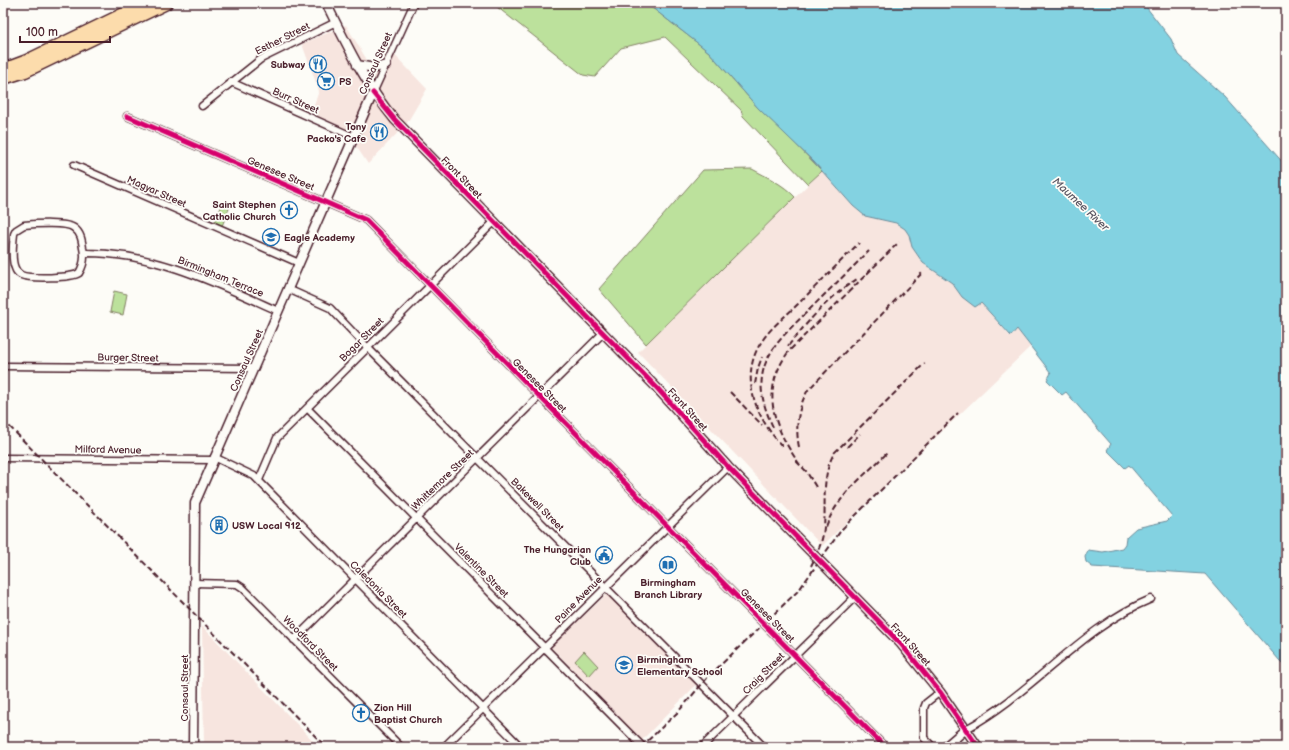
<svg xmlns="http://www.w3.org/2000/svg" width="1289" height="750" viewBox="0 0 1289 750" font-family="'Balsamiq Sans',sans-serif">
  <rect width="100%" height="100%" fill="#fdfcf7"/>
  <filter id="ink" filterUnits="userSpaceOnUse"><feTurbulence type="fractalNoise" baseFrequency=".025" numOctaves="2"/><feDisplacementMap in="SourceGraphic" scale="8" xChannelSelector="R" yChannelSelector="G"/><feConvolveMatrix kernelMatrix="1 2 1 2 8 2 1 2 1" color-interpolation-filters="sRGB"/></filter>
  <g filter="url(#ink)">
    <path fill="#f7e5df" d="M346,25L370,65H379L389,49L427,89L407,123L368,164L344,128L311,113L319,91L302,44Z
      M822,171L853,206L865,216L896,223L905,229L909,235L912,247L923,263L952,283L962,297L981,303L1010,336L1017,329L1030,347L822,546L638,352Z
      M607,594L697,684L642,740L551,647Z
      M202,626L319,747H204Z"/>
    <path fill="#bce19c" stroke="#838064" d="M492,3H646L709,52L758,108L785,133L822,171L808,184L743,116L741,110L665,37L621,48L595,77L583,75Z
      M752,169C767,177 783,184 795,197L646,344L599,289L703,170Z
      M223,203L230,206L222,226L214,223Z
      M114,291L127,294L123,315L110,312Z
      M584,651L598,666L589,676L575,661Z"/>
    <path fill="#83d2e1" stroke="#6c8a98" d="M646,3H1145L1147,8L1171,39L1178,55L1225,97L1286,166V668L1205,574L1092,567L1086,562L1085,557L1088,550L1103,552L1122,548L1125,544L1126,537L1136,528L1167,521L1172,516L1129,465L1125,468L1107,450L1111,444L1066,392L1062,395L1047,380L1051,373L1017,329L1011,336L981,303L975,307L962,297L952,283L923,263L912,247L909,235L905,229L896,223L865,216L853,206L814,162L758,108L709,52Z"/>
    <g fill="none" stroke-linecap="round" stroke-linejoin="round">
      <g stroke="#4a1f2b" stroke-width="9">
        <path id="minor" d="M231,82L354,137
          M373,93L414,3
          M202,106L261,59L336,22
          M127,116L366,220L885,747
          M74,165L299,263
          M24,225C34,224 67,222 74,228C81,233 82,241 83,248C85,256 84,265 79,273C72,278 30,279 21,275C19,274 16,271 15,268C11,260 13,243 14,234L16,230Z
          M84,253C154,252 216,283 278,311
          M288,289L330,308L367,347L764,747
          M3,366L253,368
          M307,408L643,747
          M214,457L254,476L521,747
          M3,458L213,460
          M259,480L277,438L494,222
          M194,583L237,584L243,588L401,747
          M294,640L603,333
          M966,729C1033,693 1080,628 1151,599
          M444,747L728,467
          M702,747L855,597
          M933,747L924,738V708L926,703L940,692"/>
      </g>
      <g stroke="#4a1f2b" stroke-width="11">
        <path id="tertiary" d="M326,3C347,45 365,84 395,120L657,388L728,467L901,644L940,692L978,747
          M357,65L375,68L386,65
          M193,747L195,503L373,93
          M945,747L966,729"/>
      </g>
      <g stroke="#4a1f2b" stroke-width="15">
        <path id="motorway" d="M3,70L27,61L147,3
          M3,78L25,71L166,3"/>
      </g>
      <use href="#minor" stroke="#fdfcf7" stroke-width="6"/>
      <use href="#tertiary" stroke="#fdfcf7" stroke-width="8"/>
      <use href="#motorway" stroke="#fcdcac" stroke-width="12"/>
      <path stroke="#4a1f2b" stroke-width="2" stroke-dasharray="6 3" stroke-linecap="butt" d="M788,346C809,320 829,297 857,279
        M755,384L758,368L762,357
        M730,392L762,425
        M3,420L326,747
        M773,427C745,369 772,346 812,307C831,288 850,270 869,251
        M782,446C756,418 738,376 762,341C771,327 786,316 798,304C819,283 839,263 859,243
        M799,447C795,427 798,407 808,390L923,272
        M847,447L860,434
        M796,461L806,471L816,487
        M800,465C774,428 759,392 789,351L899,242
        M826,527C836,497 865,475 887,453
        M811,566C817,554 823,541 824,527C826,501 821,478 834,453L925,363
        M641,747L678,712L708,677L799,590L842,529L958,413"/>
      <g stroke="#fdfcf7" stroke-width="8">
        <path id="cycleway" d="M373,93L395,120L657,388L728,467L901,644L940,692L978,747
          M127,116L366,220L885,747"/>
      </g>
      <use href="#cycleway" stroke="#d6006c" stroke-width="5"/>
    </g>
  </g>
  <defs>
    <g id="restaurant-ring" transform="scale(0.9)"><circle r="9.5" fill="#fdfcf7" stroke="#1f6fb2" stroke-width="1.5"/><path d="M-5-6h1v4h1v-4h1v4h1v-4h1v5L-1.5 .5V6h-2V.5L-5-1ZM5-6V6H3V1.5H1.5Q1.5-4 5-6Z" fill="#1f6fb2"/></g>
    <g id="supermarket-ring" transform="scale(0.9)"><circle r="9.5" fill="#fdfcf7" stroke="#1f6fb2" stroke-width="1.5"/><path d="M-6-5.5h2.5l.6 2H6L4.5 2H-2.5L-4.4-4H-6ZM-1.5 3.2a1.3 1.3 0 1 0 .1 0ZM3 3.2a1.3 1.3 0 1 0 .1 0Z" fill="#1f6fb2"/></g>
    <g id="church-ring" transform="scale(0.9)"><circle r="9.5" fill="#fdfcf7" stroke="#1f6fb2" stroke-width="1.5"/><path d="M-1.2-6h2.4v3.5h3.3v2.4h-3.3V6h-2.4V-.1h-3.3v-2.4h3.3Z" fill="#1f6fb2"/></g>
    <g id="school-ring" transform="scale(0.9)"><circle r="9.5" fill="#fdfcf7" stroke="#1f6fb2" stroke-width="1.5"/><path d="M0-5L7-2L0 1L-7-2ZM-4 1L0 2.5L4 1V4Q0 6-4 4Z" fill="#1f6fb2"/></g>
    <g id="building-ring" transform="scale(0.9)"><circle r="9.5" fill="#fdfcf7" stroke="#1f6fb2" stroke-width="1.5"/><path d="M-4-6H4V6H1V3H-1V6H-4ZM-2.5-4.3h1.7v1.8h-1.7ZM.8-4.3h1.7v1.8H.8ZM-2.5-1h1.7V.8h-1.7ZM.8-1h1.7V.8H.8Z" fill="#1f6fb2"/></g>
    <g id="civic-ring" transform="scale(0.9)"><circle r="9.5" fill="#fdfcf7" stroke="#1f6fb2" stroke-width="1.5"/><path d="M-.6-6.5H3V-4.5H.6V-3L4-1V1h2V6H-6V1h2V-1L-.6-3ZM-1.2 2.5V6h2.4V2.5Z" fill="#1f6fb2"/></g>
    <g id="library-ring" transform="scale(0.9)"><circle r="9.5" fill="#fdfcf7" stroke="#1f6fb2" stroke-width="1.5"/><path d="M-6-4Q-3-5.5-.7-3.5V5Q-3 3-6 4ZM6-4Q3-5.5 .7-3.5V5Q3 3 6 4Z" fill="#1f6fb2"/></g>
  </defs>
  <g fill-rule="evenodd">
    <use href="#restaurant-ring" x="318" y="64"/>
    <use href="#supermarket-ring" x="326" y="81"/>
    <use href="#restaurant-ring" x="379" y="132"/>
    <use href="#church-ring" x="289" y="210"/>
    <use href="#school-ring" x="271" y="237"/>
    <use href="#building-ring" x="219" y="525"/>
    <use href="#civic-ring" x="604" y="555"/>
    <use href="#library-ring" x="668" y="565"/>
    <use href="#school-ring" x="624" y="665"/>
    <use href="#church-ring" x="361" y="713"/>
  </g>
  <g text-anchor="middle" stroke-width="3.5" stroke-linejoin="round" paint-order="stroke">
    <g font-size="10" fill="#4a1f2b" stroke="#fdfcf7">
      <text transform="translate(282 38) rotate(-27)" y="4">Esther Street</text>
      <text transform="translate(375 63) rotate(-66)" y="4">Consaul Street</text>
      <text transform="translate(296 100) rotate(24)" y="4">Burr Street</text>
      <text transform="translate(281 173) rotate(23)" y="4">Genesee Street</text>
      <text transform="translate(462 177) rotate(46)" y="4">Front Street</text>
      <text transform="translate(157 191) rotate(24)" y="4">Magyar Street</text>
      <text transform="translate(221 276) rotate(22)" y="4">Birmingham Terrace</text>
      <text transform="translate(361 339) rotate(-45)" y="4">Bogar Street</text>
      <text transform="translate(128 357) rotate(1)" y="4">Burger Street</text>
      <text transform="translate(246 360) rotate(-66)" y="4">Consaul Street</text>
      <text transform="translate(540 385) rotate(45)" y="4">Genesee Street</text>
      <text transform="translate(688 409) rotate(48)" y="4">Front Street</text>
      <text transform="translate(108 449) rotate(1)" y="4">Milford Avenue</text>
      <text transform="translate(442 479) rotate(-44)" y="4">Whittemore Street</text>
      <text transform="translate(538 504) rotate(45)" y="4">Bakewell Street</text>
      <text transform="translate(482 570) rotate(45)" y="4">Valentine Street</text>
      <text transform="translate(379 589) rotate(45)" y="4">Caledonia Street</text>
      <text transform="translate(578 599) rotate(-45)" y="4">Paine Avenue</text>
      <text transform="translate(768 615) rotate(45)" y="4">Genesee Street</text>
      <text transform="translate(311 643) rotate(45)" y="4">Woodford Street</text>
      <text transform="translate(911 644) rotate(48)" y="4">Front Street</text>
      <text transform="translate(763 673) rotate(-45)" y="4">Craig Street</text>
      <text transform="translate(184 688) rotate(-90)" y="4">Consaul Street</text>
    </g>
    <g font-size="10" font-weight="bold" fill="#4a1f2b" stroke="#fdfcf7" text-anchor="start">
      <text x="305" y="68" text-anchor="end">Subway</text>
      <text x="339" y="85">PS</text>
      <text x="366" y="130" text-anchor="end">Tony<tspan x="366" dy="12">Packo's Cafe</tspan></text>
      <text x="276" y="208" text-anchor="end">Saint Stephen<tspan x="276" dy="12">Catholic Church</tspan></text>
      <text x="284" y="241">Eagle Academy</text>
      <text x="232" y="529">USW Local 912</text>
      <text x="591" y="553" text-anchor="end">The Hungarian<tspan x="591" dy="12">Club</tspan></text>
      <text x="668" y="586" text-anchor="middle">Birmingham<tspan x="668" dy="12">Branch Library</tspan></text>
      <text x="637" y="663">Birmingham<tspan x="637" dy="12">Elementary School</tspan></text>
      <text x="374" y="711">Zion Hill<tspan x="374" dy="12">Baptist Church</tspan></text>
    </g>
    <g font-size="11" font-style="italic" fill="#5b5562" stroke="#fdfcf7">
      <text transform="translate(1081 204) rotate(43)" y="4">Maumee River</text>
    </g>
  </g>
  <rect width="1289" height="750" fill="none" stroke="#fdfcf7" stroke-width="16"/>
  <rect x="8" y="8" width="1273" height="734" fill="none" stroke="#4a1f2b" stroke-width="1.5" filter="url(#ink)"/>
  <path d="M20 36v6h90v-6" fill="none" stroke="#4a1f2b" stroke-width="2"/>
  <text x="26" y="36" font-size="12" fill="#4a1f2b" stroke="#fdfcf7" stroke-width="3" paint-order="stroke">100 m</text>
</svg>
